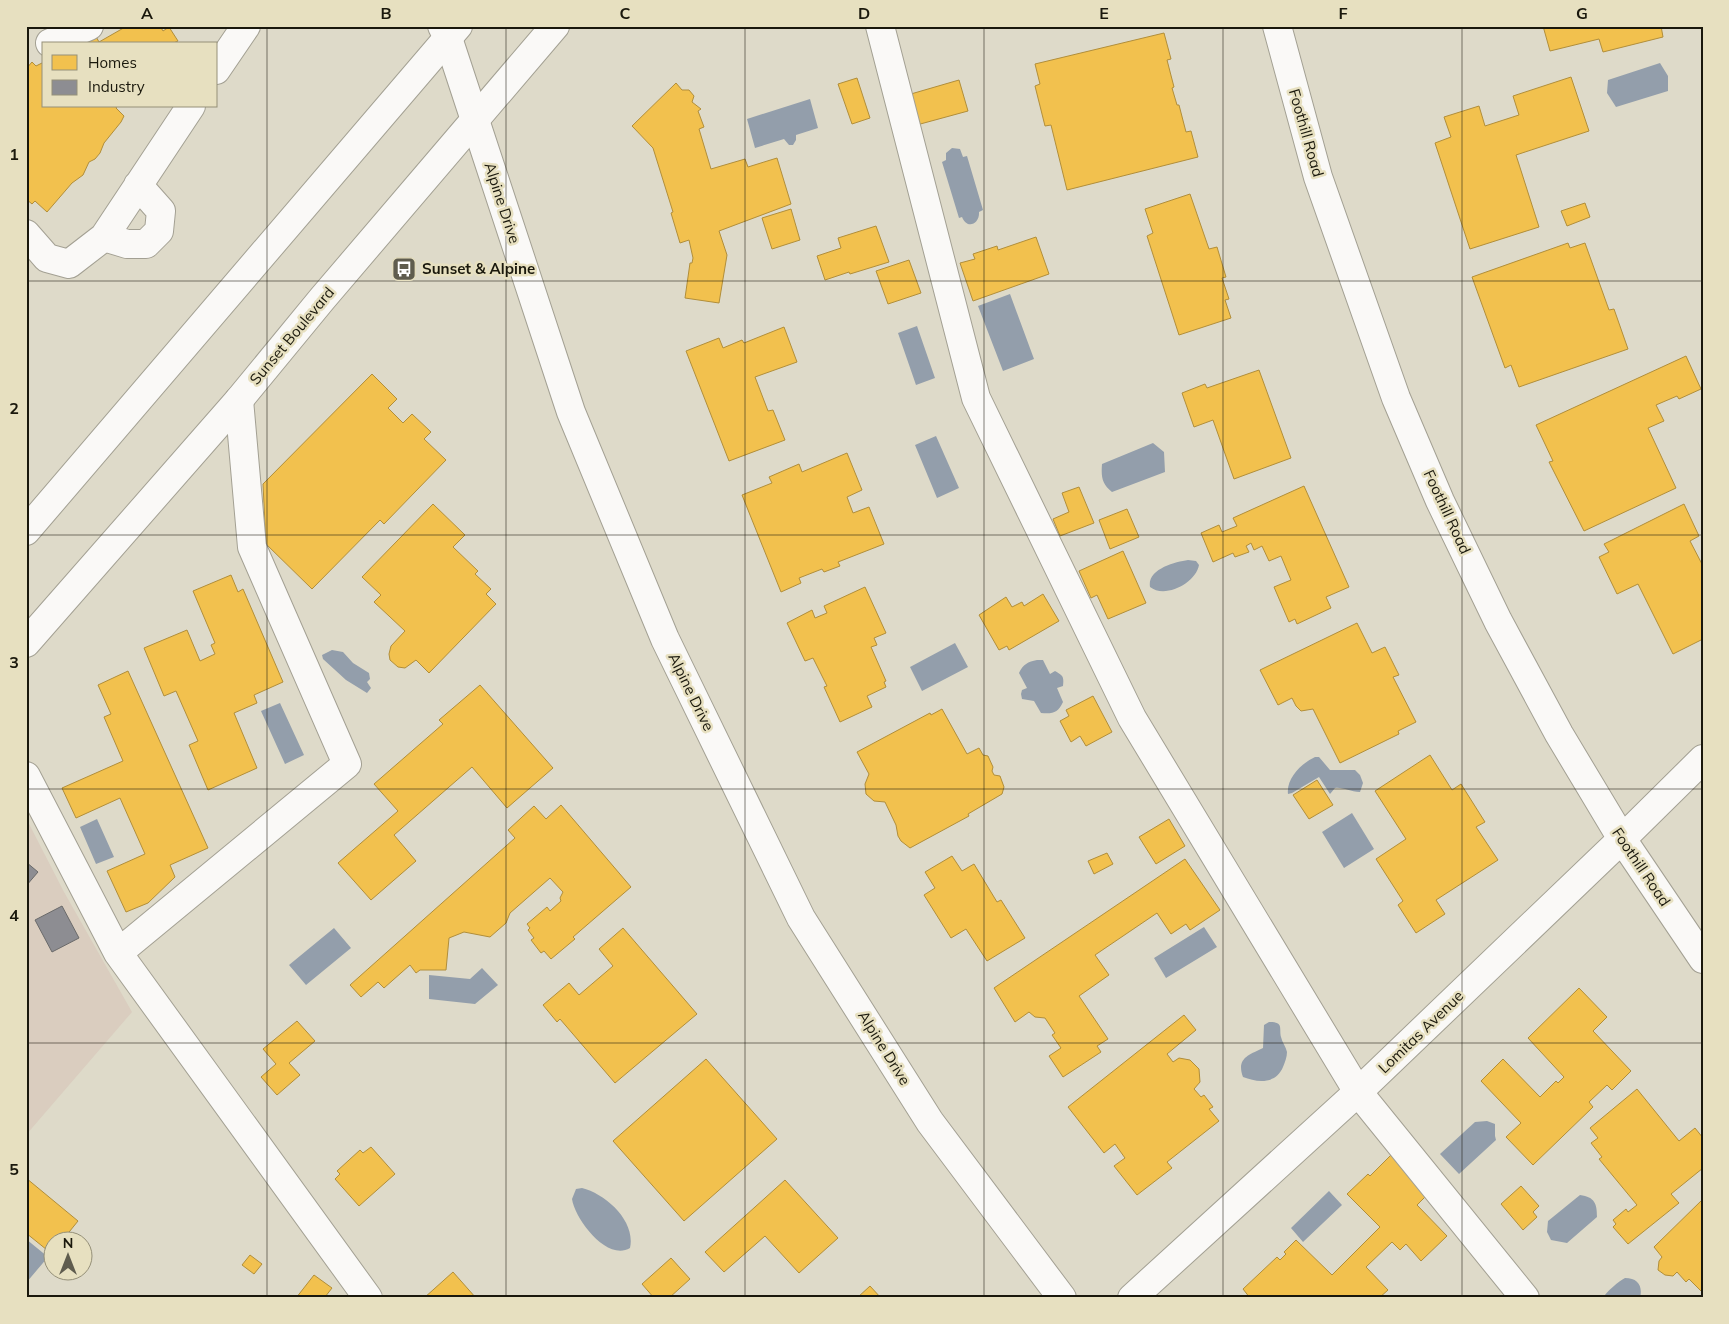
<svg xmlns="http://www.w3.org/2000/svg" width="1729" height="1324" viewBox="0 0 1729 1324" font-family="Mulish,sans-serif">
  <rect width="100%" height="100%" fill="#dedac9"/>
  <path fill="#dacdbf" d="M26,818L64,892L132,1012L26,1135Z"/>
  <path fill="#939eab" d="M1660,63L1668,76V91L1616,107L1607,93L1608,80Z
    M810,99L818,128L796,135V140L793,145H789L784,139L755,148L747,119Z
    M952,148L960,149L963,157L967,156L983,210L979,212C980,224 967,230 962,217L959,218L942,162L946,160V153Z
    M1010,294L1034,359L1003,371L978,306Z
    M917,326L935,378L916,385L898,333Z
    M936,436L959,488L937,498L915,445Z
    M1153,443L1164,452L1165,472L1112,492C1102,484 1101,477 1102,464Z
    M1188,560L1196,561L1199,565C1196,583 1165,599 1150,587C1147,569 1175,562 1188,560Z
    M955,643L968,667L922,691L910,667Z
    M332,650L343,652L353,663L369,673L370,679L367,682L371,688L367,693L346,680L323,659L322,655Z
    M1037,660H1043L1050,674L1055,671C1063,676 1064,676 1063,686L1057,688L1063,702C1058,713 1053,714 1041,713L1034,701L1022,699L1021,694L1022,690L1027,688L1019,673C1023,664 1028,662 1037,660Z
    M280,703L304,755L285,764L261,711Z
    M1315,757H1319L1330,770H1355L1360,775L1363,783L1360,792C1350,792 1343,787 1335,788L1330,794L1319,777L1292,793L1288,794C1286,778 1302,763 1315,757Z
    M1352,813L1374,849L1344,868L1322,832Z
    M97,819L114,857L96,864L80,827Z
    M1204,927L1217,947L1166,978L1154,958Z
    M334,928L351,948L306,985L289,965Z
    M482,968L498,985L475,1004L429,999V975L470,979Z
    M1269,1022C1284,1022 1279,1028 1281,1037C1282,1042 1286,1047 1287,1052C1287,1057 1285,1062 1283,1067C1276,1084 1258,1083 1243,1077C1236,1058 1249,1055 1263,1048L1264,1025Z
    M1487,1121L1495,1124V1136L1496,1140L1459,1174L1440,1154L1475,1122Z
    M582,1188C606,1194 636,1221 630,1248C607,1262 575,1219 572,1199L576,1189Z
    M1329,1191L1342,1205L1303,1242L1291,1228Z
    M1580,1195C1595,1197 1597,1204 1597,1217L1567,1243L1551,1240L1547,1232L1548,1221Z
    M26,1239L48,1257L26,1283Z
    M1625,1278C1638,1278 1643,1286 1640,1298H1603C1606,1292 1619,1281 1625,1278Z"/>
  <path fill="#f2c14e" stroke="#b18e3a" d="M127,26H160L163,31L169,27L178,41L171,44H75L94,33L99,42Z
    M1543,26H1661L1663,37L1603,52L1599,39L1550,51Z
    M1164,33L1171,59L1167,60L1174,87L1172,88L1177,105H1179L1186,132L1191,131L1198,157L1067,190L1051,125L1045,126L1035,86L1040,84L1035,64Z
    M32,62L36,66L44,62V106H117L116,108L124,116L121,122L104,143L100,153L95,159L89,162L83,175L72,183L47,212L35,201L32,204L26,199V69Z
    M1571,77L1589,131L1516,155L1539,227L1470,249L1435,143L1451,137L1444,117L1479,106L1485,126L1519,115L1513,96Z
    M857,78L870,118L852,124L838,84Z
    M959,80L968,111L913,126L904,96Z
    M676,83L682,90H689L694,96L692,102L701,109L698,111L704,127L699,129L711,169L745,159L748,167L777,158L791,204L719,231L727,255L719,303L685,298L690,263H692L693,258L689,240L680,243L671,213L673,212L653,148L632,126Z
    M1190,194L1209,249L1217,247L1226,277L1222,278L1229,299L1225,300L1231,318L1179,335L1147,236L1153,233L1145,209Z
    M1585,203L1590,217L1567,226L1561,211Z
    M791,209L800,240L772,249L762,218Z
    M876,226L889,262L850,274L849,272L825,280L817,256L841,248L838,238Z
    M1036,237L1049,274L973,301L960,263L975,259L973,254L997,246L998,250Z
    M1568,243L1570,248L1585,243L1609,310L1614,309L1628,349L1519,387L1511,365L1505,368L1472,277Z
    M909,260L921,293L888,304L876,271Z
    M784,327L797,362L755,377L768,411L773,410L785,440L729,461L686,351L719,338L723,348L742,340L744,343Z
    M1686,356L1701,389L1679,399L1677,396L1656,405L1664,421L1648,428L1676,488L1584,531L1549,462L1553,461L1536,425Z
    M1259,370L1291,458L1234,479L1213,420L1194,427L1182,393L1205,384L1207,388Z
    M372,374L397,399L388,408L403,423L412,414L431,432L424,439L446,460L384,524L380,520L312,589L266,544L263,484Z
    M847,453L862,490L847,497L853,513L869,507L884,544L838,562L840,566L824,572L822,569L799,578L801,583L781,592L742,495L772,483L769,477L799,464L802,472Z
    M1304,486L1349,587L1326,597L1331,608L1297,624L1295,619L1289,622L1274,587L1291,580L1281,556L1269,561L1262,546L1254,550L1251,543L1246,546L1249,552L1235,557L1233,553L1213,562L1201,533L1219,525L1222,532L1237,526L1233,518Z
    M1079,487L1094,523L1060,536L1053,519L1069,512L1062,493Z
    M433,504L465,535L453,547L478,571L475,574L491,589L486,594L496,604L429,673L416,660L405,668L398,667L390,660L389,654L391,646L405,631L374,602L381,595L362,577Z
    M1684,504L1699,536L1690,541L1703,566V639L1673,654L1638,584L1617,594L1599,557L1609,552L1604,544Z
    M1127,509L1139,537L1110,549L1099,520Z
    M1123,551L1146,603L1108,619L1097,595L1091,598L1079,571Z
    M231,575L238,592L243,589L283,682L254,695L257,703L234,713L257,768L208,790L189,745L198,741L176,691L164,696L144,648L187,630L200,661L215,654L211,645L215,643L193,591Z
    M865,587L886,633L874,638L877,645L871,647L886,681L884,682L886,687L867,696L872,707L840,722L824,687L827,686L813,658L805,661L787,623L812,610L815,618L827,613L824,606Z
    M1043,594L1059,621L1009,650L1007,646L999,650L979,615L1006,597L1012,607L1022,602L1024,606Z
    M1357,623L1372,653L1385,647L1399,675L1393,677L1416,722L1398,731L1399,734L1340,763L1313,709L1301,711L1296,706L1292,698L1278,705L1260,670Z
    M128,671L208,848L170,865L175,877L148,903L126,912L107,871L145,854L120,798L76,818L62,788L123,761L104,717L111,714L98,685Z
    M480,685L553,768L507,808L472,767L394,835L416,861L371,900L338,863L398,811L374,784L443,724L439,720Z
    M1093,696L1112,732L1086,746L1080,736L1071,742L1060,721L1069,716L1066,710Z
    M942,709L967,754L979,748L983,755L988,756L993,767L992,771L994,775L1000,776L1004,787L1002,794L968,814L969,816L910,848L901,841L898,836L896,825L885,802L874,801L866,794L865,784L869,774L857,752L930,713L931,715Z
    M1430,755L1452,790L1461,784L1485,822L1476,827L1498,860L1436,900L1445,914L1416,933L1398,905L1403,901L1376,859L1406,839L1375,791Z
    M1317,780L1333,805L1309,819L1293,795Z
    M561,805L631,887L573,937L575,939L551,959L544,951L541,953L531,940L534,938L528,930L530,928L527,924L547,907L550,911L561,901L560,898L563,892L550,878L510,913L506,923L490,937L464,932L449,938L446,970H420L416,973L410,965L384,988L378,982L361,997L350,985L515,838L508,830L534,806L546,819Z
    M1169,819L1185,846L1156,864L1139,837Z
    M1107,853L1113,864L1094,874L1088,861Z
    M952,856L962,871L974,864L997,902L1001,900L1025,938L987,961L966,929L951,938L924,895L935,888L925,872Z
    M1185,859L1220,910L1190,930L1186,924L1171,934L1157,913L1095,955L1109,975L1079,996L1108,1039L1097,1046L1101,1052L1063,1077L1049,1056L1061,1048L1052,1035L1055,1033L1045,1018L1035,1017L1029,1012L1015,1022L994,988Z
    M623,928L697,1014L615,1083L560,1019L557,1022L543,1005L569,983L579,995L613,966L599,949Z
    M1579,988L1607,1017L1593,1031L1631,1071L1612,1090L1607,1085L1589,1102L1593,1107L1533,1165L1506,1137L1521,1123L1481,1081L1503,1059L1540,1097L1556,1081L1558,1083L1564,1077L1528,1038Z
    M1184,1015L1196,1030L1167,1054L1173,1062L1179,1058L1190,1060L1199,1069L1200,1082L1194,1089L1201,1097L1204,1095L1213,1107L1209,1109L1219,1121L1167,1162L1172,1168L1137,1195L1114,1166L1125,1158L1115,1144L1104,1153L1068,1107Z
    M297,1021L315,1041L289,1063L300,1075L277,1095L261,1077L276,1064L263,1049Z
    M706,1059L777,1139L684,1221L613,1141Z
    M1637,1089L1679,1141L1695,1128L1703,1138V1168L1671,1194L1679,1203L1628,1244L1613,1227L1616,1224L1613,1220L1626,1209L1628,1212L1637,1205L1599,1159L1602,1157L1591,1143L1598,1138L1590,1128Z
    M371,1147L395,1174L359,1206L335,1179L340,1174L337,1171L360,1150L363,1153Z
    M1393,1153L1426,1196L1417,1205L1447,1236L1421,1261L1406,1244L1400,1250L1392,1242L1366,1267L1388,1290L1379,1298H1250L1243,1289L1277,1257L1280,1260L1286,1254L1284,1252L1296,1240L1332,1275L1380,1227L1347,1194L1368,1174L1370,1176Z
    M26,1178L78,1221L61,1242H52V1254L26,1233Z
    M785,1180L838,1238L799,1273L765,1236L724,1272L705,1252Z
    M1521,1186L1539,1206L1533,1212L1537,1217L1523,1230L1501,1204Z
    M1703,1199V1293L1689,1279L1686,1282L1677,1272L1673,1276L1665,1275L1658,1270L1659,1261L1662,1257L1654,1247Z
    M250,1255L262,1264L254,1274L242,1265Z
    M671,1258L690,1279L669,1298H654L642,1284Z
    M453,1272L476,1298H424Z
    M314,1275L332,1288L325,1297L326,1298H296Z
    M870,1286L881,1298H857Z"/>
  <path fill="#8d8d92" stroke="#6a6a6a" d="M26,862L38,872L26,886Z
    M62,906L79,938L52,952L35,920Z"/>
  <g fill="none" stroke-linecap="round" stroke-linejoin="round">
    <g stroke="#a3a093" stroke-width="30">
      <path id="minor" d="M442,26L448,38L571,412L665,639L801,918L930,1122L1062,1298
        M880,26L976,398L1132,718L1358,1092L1525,1298
        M1277,26L1318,177L1396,398L1440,501L1498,621L1559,734L1622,839L1703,959
        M50,43L89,26
        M216,70L246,26
        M26,234L47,258L69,264L104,237L191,106
        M104,237L127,244H146L159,231L161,211L138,185
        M26,776L118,953L368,1298
        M118,953L347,764L252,547L239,400
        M1132,1298L1358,1092L1622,839L1703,759"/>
    </g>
    <g stroke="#a3a093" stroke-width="30">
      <path id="major" d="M26,531L458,26
        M26,643L239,400L322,299L555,26"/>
    </g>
    <use href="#minor" stroke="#faf9f7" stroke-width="28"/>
    <use href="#major" stroke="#faf9f7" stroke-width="28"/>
  </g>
  <path fill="none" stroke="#1a180c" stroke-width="1" stroke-opacity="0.55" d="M267,26V1298M506,26V1298M745,26V1298M984,26V1298M1223,26V1298M1462,26V1298M26,281H1703M26,535H1703M26,789H1703M26,1043H1703"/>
  <defs>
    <g id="bus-square" transform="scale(1.25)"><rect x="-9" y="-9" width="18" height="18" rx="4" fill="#5f5c4e" stroke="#e7e0c0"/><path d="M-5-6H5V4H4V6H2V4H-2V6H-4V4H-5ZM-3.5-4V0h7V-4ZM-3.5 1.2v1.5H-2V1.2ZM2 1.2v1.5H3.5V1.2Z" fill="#fff"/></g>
  </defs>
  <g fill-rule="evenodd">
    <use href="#bus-square" x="404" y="269"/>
  </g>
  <g text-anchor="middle" stroke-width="5" stroke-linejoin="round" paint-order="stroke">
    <g font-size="15" fill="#1a180c" stroke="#e7e0c0">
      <text transform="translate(1306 133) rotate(74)" y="5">Foothill Road</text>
      <text transform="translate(502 203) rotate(72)" y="5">Alpine Drive</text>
      <text transform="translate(292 336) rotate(-50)" y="5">Sunset Boulevard</text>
      <text transform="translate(1447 512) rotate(65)" y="5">Foothill Road</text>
      <text transform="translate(691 692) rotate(64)" y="5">Alpine Drive</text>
      <text transform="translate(1641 867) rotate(56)" y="5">Foothill Road</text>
      <text transform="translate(1421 1032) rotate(-44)" y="5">Lomitas Avenue</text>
      <text transform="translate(884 1048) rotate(58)" y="5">Alpine Drive</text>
    </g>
    <g font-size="15" font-weight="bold" fill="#1a180c" stroke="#e7e0c0" text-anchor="start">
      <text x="422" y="274">Sunset &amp; Alpine</text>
    </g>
  </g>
  <rect width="1729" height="1324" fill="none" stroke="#e7e0c0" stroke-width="55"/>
  <rect x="42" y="42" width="175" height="65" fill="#e7e0c0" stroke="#959078"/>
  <rect x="52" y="55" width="25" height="15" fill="#f2c14e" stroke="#959078"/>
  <text x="88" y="68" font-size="15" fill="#1a180c">Homes</text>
  <rect x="52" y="80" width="25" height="15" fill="#8d8d92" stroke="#959078"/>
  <text x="88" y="92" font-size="15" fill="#1a180c">Industry</text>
  <g transform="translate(68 1256)"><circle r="24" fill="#e7e0c0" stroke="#959078"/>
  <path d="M0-4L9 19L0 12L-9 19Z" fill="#5f5c4e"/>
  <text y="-8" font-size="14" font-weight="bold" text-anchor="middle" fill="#1a180c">N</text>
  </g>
  <rect x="28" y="28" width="1674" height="1268" fill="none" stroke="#1a180c" stroke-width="2"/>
  <g font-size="16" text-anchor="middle" font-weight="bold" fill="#1a180c">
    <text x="147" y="19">A</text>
    <text x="386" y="19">B</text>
    <text x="625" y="19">C</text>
    <text x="864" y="19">D</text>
    <text x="1104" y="19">E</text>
    <text x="1343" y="19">F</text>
    <text x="1582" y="19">G</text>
    <text x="14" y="160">1</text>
    <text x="14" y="414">2</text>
    <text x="14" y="668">3</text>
    <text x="14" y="921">4</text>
    <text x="14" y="1175">5</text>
  </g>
</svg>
